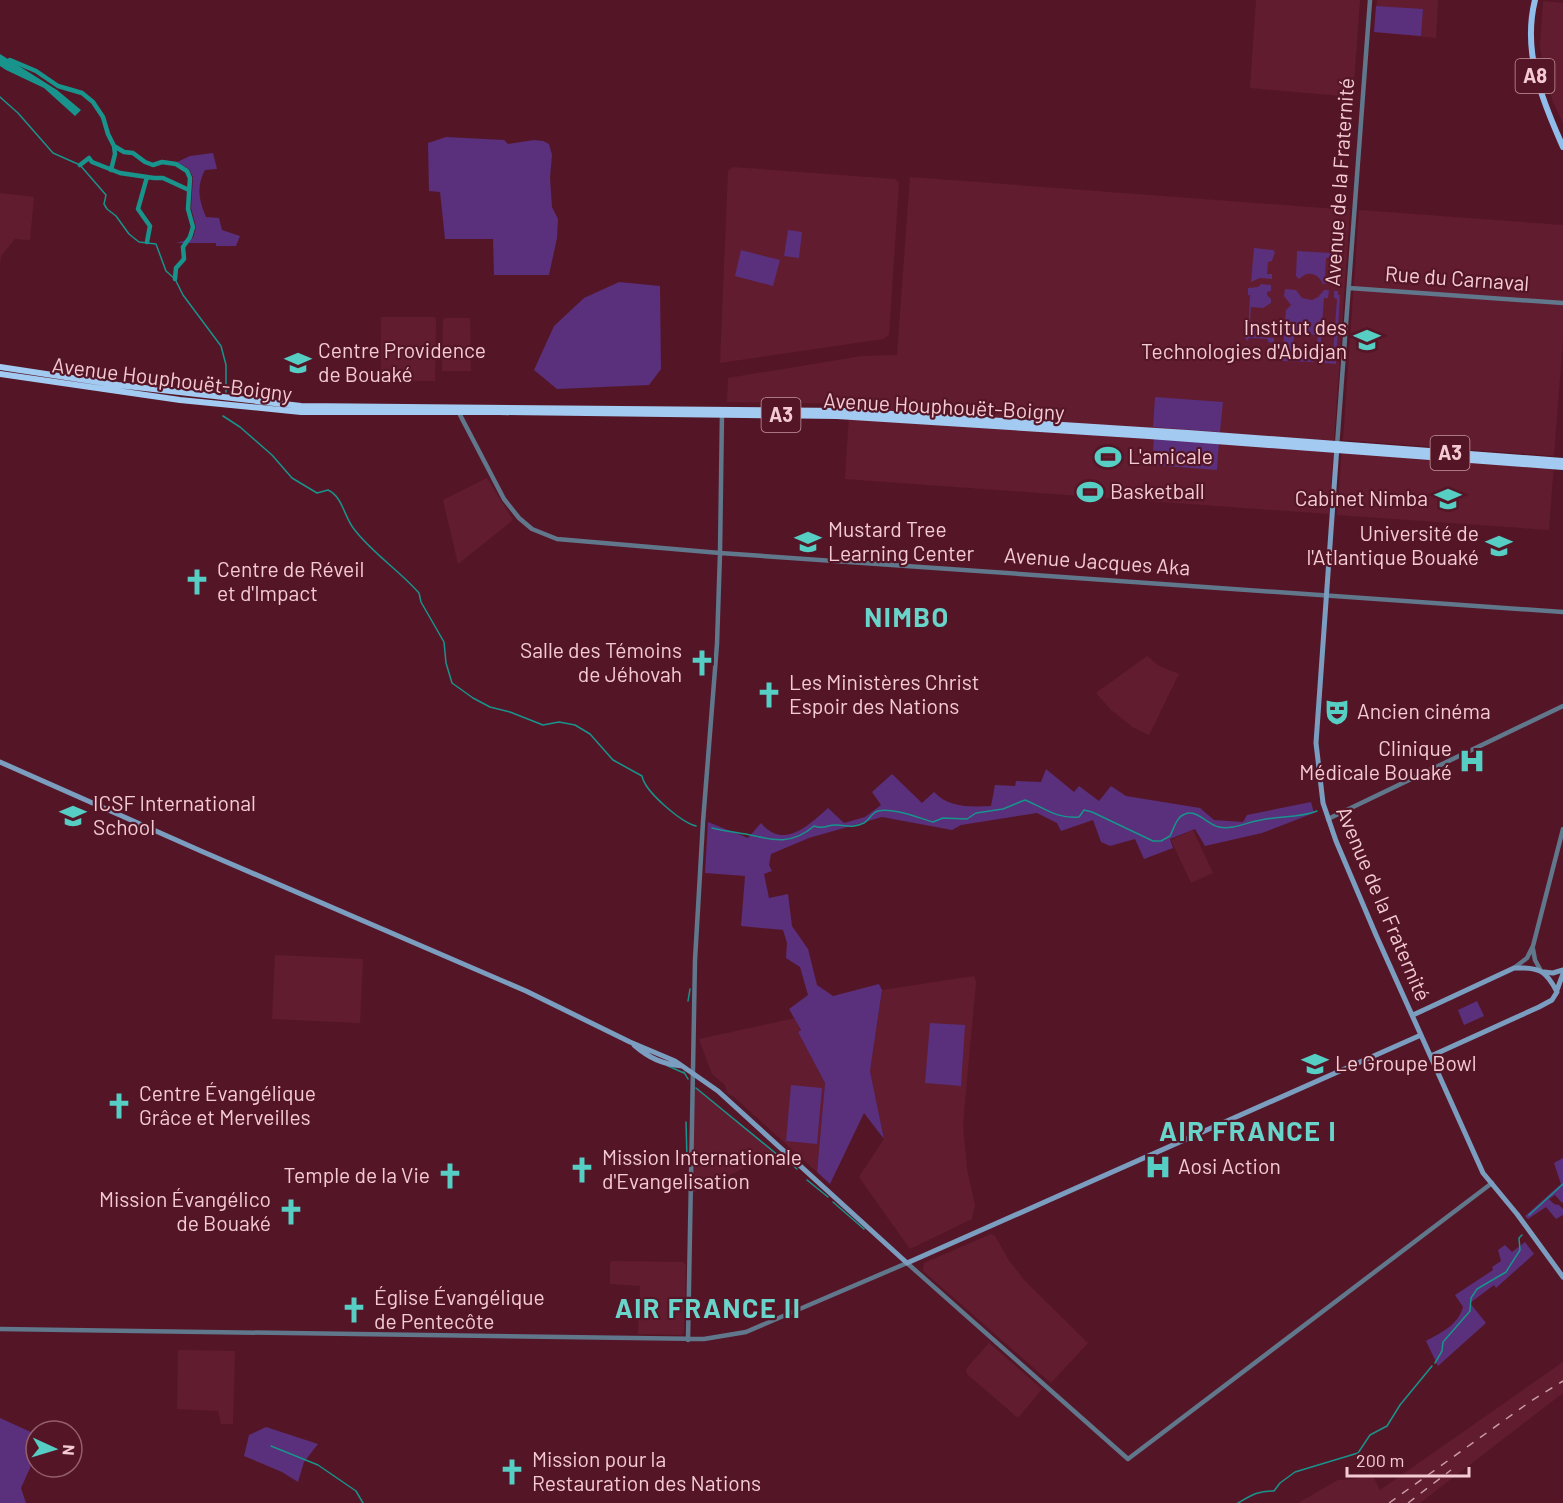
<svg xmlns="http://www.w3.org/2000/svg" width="1563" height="1503" viewBox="0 0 1563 1503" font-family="Barlow,sans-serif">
  <rect width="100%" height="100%" fill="#541627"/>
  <path fill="#621c2f" d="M1256,0H1360L1353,97L1250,88Z
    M1377,0H1438L1436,38L1374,32Z
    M1543,1L1563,3V123L1553,102L1543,67L1540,45Z
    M733,167L895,179L899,183L889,335L883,339L720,363L728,171Z
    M910,177L1350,210L1329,514L845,479L849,415L846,404L727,402L728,378L862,356L897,355Z
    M0,193L34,197L30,240L15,239L1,256L0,266Z
    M1359,210L1563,225V339L1554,456L1343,440Z
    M381,317H434L436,319L435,381H381Z
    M445,318H470L471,371H442L443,319Z
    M1342,448L1554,463L1549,530L1337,515Z
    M487,478L513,520L458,564L443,500Z
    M1147,656L1159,666L1179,674L1149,735L1134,728L1111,710L1096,693Z
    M1193,830L1213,873L1191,883L1171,840Z
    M275,955L363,959L360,1023L272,1019Z
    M974,976L976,982L963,1124L967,1170L975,1205L972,1219L910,1249L859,1177L884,1139L870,1071L882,990Z
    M796,1018L801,1031L798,1032L825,1083L817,1172L734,1097L727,1093L725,1085L712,1074L699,1039Z
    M693,1085L775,1153L689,1195Z
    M991,1234L995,1236L1010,1262L1025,1281L1088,1343L1051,1383L923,1271L924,1263Z
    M612,1261L683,1262L686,1265L684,1332L682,1335L638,1334L640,1286L610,1284V1263Z
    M989,1343L1042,1389L1018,1418L967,1374L966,1369Z
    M178,1350L235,1351L233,1424H221L218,1411L177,1409Z
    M1563,1362V1393L1420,1503H1298L1338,1480L1355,1479L1371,1473L1380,1490Z"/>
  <path fill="#5a2f7b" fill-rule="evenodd" d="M1376,6L1423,9L1421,36L1374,32Z
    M446,137L504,140L508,144L534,140L543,141L549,144L552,155L550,178L552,207L558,219L557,238L549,275H494L493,239H445L440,192L429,191L428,143Z
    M213,153L217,169L205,170C196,187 199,200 206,217L219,218L222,230L240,236L236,246H216V243H176L193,238L196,227L191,208L193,177L189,169L177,162L190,156Z
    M788,230L802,232L799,258L784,256Z
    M1254,248L1273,250L1275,252L1272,261L1268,262L1267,274H1272V279L1260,278L1251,282Z
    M741,250L780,260L773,286L735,276Z
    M1297,251L1331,253L1330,258H1326L1325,277L1329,278V283L1323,284C1318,273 1308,270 1299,279L1296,276Z
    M619,282L660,286L661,369L649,385L557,389L534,370L554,326L584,298Z
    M1261,284L1271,285V291L1267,292V295L1271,299V303L1263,308L1251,307L1250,321L1260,333V337L1274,338V343L1268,342V339L1249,338L1248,341L1245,338V337L1248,336L1250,295H1248V288L1258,287Z
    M1285,289L1296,290L1302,298L1312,300L1318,297L1324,290H1329L1328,298H1324L1320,352L1333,353L1337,299L1334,298V291H1338V295H1340L1336,364L1324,363V360L1315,359L1314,362L1282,361L1286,310L1291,305L1284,296ZM1294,334L1318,335L1316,354L1293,352Z
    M1155,397L1223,402L1220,432L1153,427Z
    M1154,436L1219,440L1217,470L1152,465Z
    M1046,769L1074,792L1079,786L1099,801L1111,786L1126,796L1200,808L1214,820L1243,822L1247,815L1311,802L1314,813L1262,833L1205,846L1195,829L1170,839L1173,848L1144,859L1135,839L1110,846L1101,842L1093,820L1061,831L1057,823L1037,813L961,825L952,830L882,817L809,838L771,854L769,865L772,871L764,874L769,898L788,894L792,926L808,949L817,985L833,996L879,984L882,990L870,1071L884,1139L864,1113L830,1184L817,1172L825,1083L798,1032L801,1030L789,1009L808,995L800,967L786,958L787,943L783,930L741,926L745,876L705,873L708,822L748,838L761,823C784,850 809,825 828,808L844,823L865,817L881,805L872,792L892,774L922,803L934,792C949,808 971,807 991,806L995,785L1015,786L1016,781L1041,782Z
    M1477,1001L1484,1016L1464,1025L1458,1010Z
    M930,1023L965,1025L961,1086L925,1083Z
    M791,1085L822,1088L817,1144L786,1141Z
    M1563,1158V1202L1562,1203L1555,1195L1549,1199L1554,1204L1559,1205L1563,1209V1215L1556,1219L1546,1207L1528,1219L1525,1216L1561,1184L1554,1163Z
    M1525,1242L1534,1254L1496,1288L1494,1285L1470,1303L1486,1323L1438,1366L1426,1341C1442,1332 1458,1325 1463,1307L1455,1295L1493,1270L1492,1267L1501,1261L1498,1250L1505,1245L1512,1252Z
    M0,1418L33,1433C40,1453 29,1469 21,1488L26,1503H0Z
    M266,1427L318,1444L304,1462L298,1482L282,1472L244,1456L249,1435Z"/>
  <path fill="#18948c" d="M0,54L57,90L81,110L75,116L44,88L6,70L0,66Z"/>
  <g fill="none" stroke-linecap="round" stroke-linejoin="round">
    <path stroke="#18948c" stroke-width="1.5" d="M0,97L18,113L53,153L80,165L106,195L104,204L107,209L116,216L129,234L139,242L156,244L166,271L175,279L183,295L221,346L226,365V392
      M223,416L240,427L272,455L292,478L317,493L328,490C343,497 344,517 354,529C372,553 399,570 419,593L421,602L444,642L446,663L452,683L473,698L490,707L510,712L543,725L559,722L575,725L590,734L613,760L642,776C645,792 681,822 696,826
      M712,828C724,831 734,832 746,834C772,840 791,846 814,826C826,830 827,824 837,825C848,826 853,828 864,823C870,820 871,813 878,811C892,807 919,818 933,822L943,818L967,819L976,813L1003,809L1025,800C1045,808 1056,819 1079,817L1084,810L1092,812L1153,841H1161L1170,836C1174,829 1176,817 1185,814C1197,809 1208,825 1219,827C1233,830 1247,822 1261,820C1279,816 1300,818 1317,811
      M688,1001L690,989
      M668,1066L684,1073
      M684,1072L688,1079
      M696,1088L779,1156
      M686,1122L687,1159
      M780,1154L797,1169
      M807,1180L828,1197
      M833,1202L864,1229
      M1529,1215L1563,1184
      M1435,1363L1442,1351L1443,1342L1470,1311L1471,1298L1477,1289L1506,1272L1520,1250L1519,1238L1522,1235
      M271,1446L318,1465L356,1491L363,1503
      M1238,1503C1250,1496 1259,1490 1274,1491L1280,1483L1295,1472L1358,1453L1370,1435L1387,1426L1400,1405L1432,1366"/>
    <path stroke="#18948c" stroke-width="4.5" d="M10,60L36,71L58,86L82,93L93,102L103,117L108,134L114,146L115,154L111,170
      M114,146L124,152L133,153L145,162L153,165L162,162L176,164L187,171L190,178L188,209L193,227L190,237L183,247L184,259L176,268L175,279
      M80,165L89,158L92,162L120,173L154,178H163L189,190
      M147,177L138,209L150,226L147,242"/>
    <path stroke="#61778c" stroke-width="4.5" d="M1349,288L1563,303
      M458,411L504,499L519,518L532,529L557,539L720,553L1563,612
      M1337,446L1370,0
      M1328,819L1563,706
      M1533,949L1535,960L1541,971
      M1514,968L1527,958L1533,946L1563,829
      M0,1329L704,1339L746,1332L907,1263L1128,1459L1492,1183
      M688,1340L695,960L703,822L717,644L720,553L722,412"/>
    <path stroke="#7b9ec0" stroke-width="5" d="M1337,446L1316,743L1323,803L1336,841L1376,935L1483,1173L1517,1214L1563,1277
      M0,762L201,851L526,991L630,1042L675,1061L718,1091L907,1263L1421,1035
      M1544,972L1553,973L1563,970
      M1557,990L1563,974
      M1413,1015L1514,968C1539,967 1546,970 1557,992L1552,1000L1539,1007L1431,1056
      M634,1045C649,1058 662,1064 682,1066"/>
    <path stroke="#90bde9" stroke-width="6" d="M1535,0C1522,52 1542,100 1563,147"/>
    <path stroke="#a3caf0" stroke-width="6" d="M0,367L118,385L301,406L846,411L1188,433L1563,461
      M0,374L180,400L301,412H499L837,416L1149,436L1563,467"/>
    <path stroke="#cb9da6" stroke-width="1.5" stroke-dasharray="8 8" stroke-linecap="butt" d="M1389,1503L1531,1401L1563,1381
      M1408,1503L1451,1470"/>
  </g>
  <defs>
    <g id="university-bare" transform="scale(2.07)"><path d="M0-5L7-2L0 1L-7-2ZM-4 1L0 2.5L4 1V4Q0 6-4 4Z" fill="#56cec4" stroke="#541627" stroke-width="2.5" paint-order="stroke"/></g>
    <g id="stadium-bare" transform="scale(2.07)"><path d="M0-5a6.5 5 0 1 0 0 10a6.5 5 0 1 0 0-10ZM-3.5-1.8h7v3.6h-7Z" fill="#56cec4" stroke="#541627" stroke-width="2.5" paint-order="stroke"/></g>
    <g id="church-bare" transform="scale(2.07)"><path d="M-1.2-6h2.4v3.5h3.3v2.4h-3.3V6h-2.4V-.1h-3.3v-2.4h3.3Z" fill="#56cec4" stroke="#541627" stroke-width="2.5" paint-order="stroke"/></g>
    <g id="theatre-bare" transform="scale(2.07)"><path d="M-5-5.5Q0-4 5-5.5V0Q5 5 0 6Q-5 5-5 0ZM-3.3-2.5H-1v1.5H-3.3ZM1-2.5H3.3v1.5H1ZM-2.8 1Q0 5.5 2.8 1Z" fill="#56cec4" stroke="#541627" stroke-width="2.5" paint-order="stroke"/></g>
    <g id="hospital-bare" transform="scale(2.07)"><path d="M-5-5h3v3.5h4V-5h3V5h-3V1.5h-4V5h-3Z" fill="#56cec4" stroke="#541627" stroke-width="2.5" paint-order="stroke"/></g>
  </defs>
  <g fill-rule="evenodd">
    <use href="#university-bare" x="1367" y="340"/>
    <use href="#university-bare" x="298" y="363"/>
    <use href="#stadium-bare" x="1108" y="457"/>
    <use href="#stadium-bare" x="1090" y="492"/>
    <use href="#university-bare" x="1448" y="499"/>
    <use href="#university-bare" x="808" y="542"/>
    <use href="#university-bare" x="1499" y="546"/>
    <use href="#church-bare" x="197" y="582"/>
    <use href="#church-bare" x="702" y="663"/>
    <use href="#church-bare" x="769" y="695"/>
    <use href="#theatre-bare" x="1337" y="712"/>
    <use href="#hospital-bare" x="1472" y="761"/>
    <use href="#university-bare" x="73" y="816"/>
    <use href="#university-bare" x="1315" y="1064"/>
    <use href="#church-bare" x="119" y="1106"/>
    <use href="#hospital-bare" x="1158" y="1167"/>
    <use href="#church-bare" x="582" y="1170"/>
    <use href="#church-bare" x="450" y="1176"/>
    <use href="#church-bare" x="291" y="1212"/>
    <use href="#church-bare" x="354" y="1310"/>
    <use href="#church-bare" x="512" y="1472"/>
  </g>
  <g text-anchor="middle" stroke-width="4.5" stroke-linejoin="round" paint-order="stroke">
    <g fill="#541627" stroke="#c4959f" stroke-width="1.5">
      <rect x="1515.5" y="59" width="39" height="34" rx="4.5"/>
      <rect x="761.5" y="398" width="39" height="34" rx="4.5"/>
      <rect x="1430.5" y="436" width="39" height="34" rx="4.5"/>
    </g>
    <g font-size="20" font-weight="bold" fill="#f4cbd2">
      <text x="1535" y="83">A8</text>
      <text x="781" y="422">A3</text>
      <text x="1450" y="460">A3</text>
    </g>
    <g font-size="21" fill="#f4cbd2" stroke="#541627">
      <text transform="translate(1340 182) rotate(-86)" y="7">Avenue de la Fraternité</text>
      <text transform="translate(1457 279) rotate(4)" y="7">Rue du Carnaval</text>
      <text transform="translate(172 380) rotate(7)" y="7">Avenue Houphouët-Boigny</text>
      <text transform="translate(944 407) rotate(3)" y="7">Avenue Houphouët-Boigny</text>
      <text transform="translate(1097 562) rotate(4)" y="7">Avenue Jacques Aka</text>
      <text transform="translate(1383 904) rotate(67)" y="7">Avenue de la Fraternité</text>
    </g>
    <g font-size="21" fill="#f4cbd2" stroke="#541627" text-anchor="start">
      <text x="1347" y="335" text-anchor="end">Institut des<tspan x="1347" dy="24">Technologies d'Abidjan</tspan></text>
      <text x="318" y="358">Centre Providence<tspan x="318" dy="24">de Bouaké</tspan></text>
      <text x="1128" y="464">L'amicale</text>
      <text x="1110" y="499">Basketball</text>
      <text x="1428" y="506" text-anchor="end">Cabinet Nimba</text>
      <text x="828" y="537">Mustard Tree<tspan x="828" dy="24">Learning Center</tspan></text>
      <text x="1479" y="541" text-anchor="end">Université de<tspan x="1479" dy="24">l'Atlantique Bouaké</tspan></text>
      <text x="217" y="577">Centre de Réveil<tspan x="217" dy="24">et d'Impact</tspan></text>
      <text x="682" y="658" text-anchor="end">Salle des Témoins<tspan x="682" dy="24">de Jéhovah</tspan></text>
      <text x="789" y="690">Les Ministères Christ<tspan x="789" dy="24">Espoir des Nations</tspan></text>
      <text x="1357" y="719">Ancien cinéma</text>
      <text x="1452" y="756" text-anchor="end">Clinique<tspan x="1452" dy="24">Médicale Bouaké</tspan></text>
      <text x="93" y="811">ICSF International<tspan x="93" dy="24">School</tspan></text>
      <text x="1335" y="1071">Le Groupe Bowl</text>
      <text x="139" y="1101">Centre Évangélique<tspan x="139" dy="24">Grâce et Merveilles</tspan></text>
      <text x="602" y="1165">Mission Internationale<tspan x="602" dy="24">d'Evangelisation</tspan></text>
      <text x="1178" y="1174">Aosi Action</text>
      <text x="430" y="1183" text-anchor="end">Temple de la Vie</text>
      <text x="271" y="1207" text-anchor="end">Mission Évangélico<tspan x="271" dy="24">de Bouaké</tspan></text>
      <text x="374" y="1305">Église Évangélique<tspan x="374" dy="24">de Pentecôte</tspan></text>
      <text x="532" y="1467">Mission pour la<tspan x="532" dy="24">Restauration des Nations</tspan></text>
    </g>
    <g font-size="27" font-weight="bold" letter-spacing="1.5" fill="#69d4ca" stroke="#541627">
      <text x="907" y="627">NIMBO</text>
      <text x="1248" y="1141">AIR FRANCE I</text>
      <text x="708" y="1318">AIR FRANCE II</text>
    </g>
  </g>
  <g transform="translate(54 1449) rotate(94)"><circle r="28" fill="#541627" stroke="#945e6b" stroke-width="1.5"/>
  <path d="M0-4.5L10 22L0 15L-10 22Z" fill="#56cec4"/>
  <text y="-9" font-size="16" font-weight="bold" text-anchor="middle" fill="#f4cbd2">N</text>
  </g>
  <path d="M1347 1467v9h122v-9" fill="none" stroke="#f4cbd2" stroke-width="3"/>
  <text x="1356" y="1467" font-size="18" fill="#f4cbd2" stroke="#541627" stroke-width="4.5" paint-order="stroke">200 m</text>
</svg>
